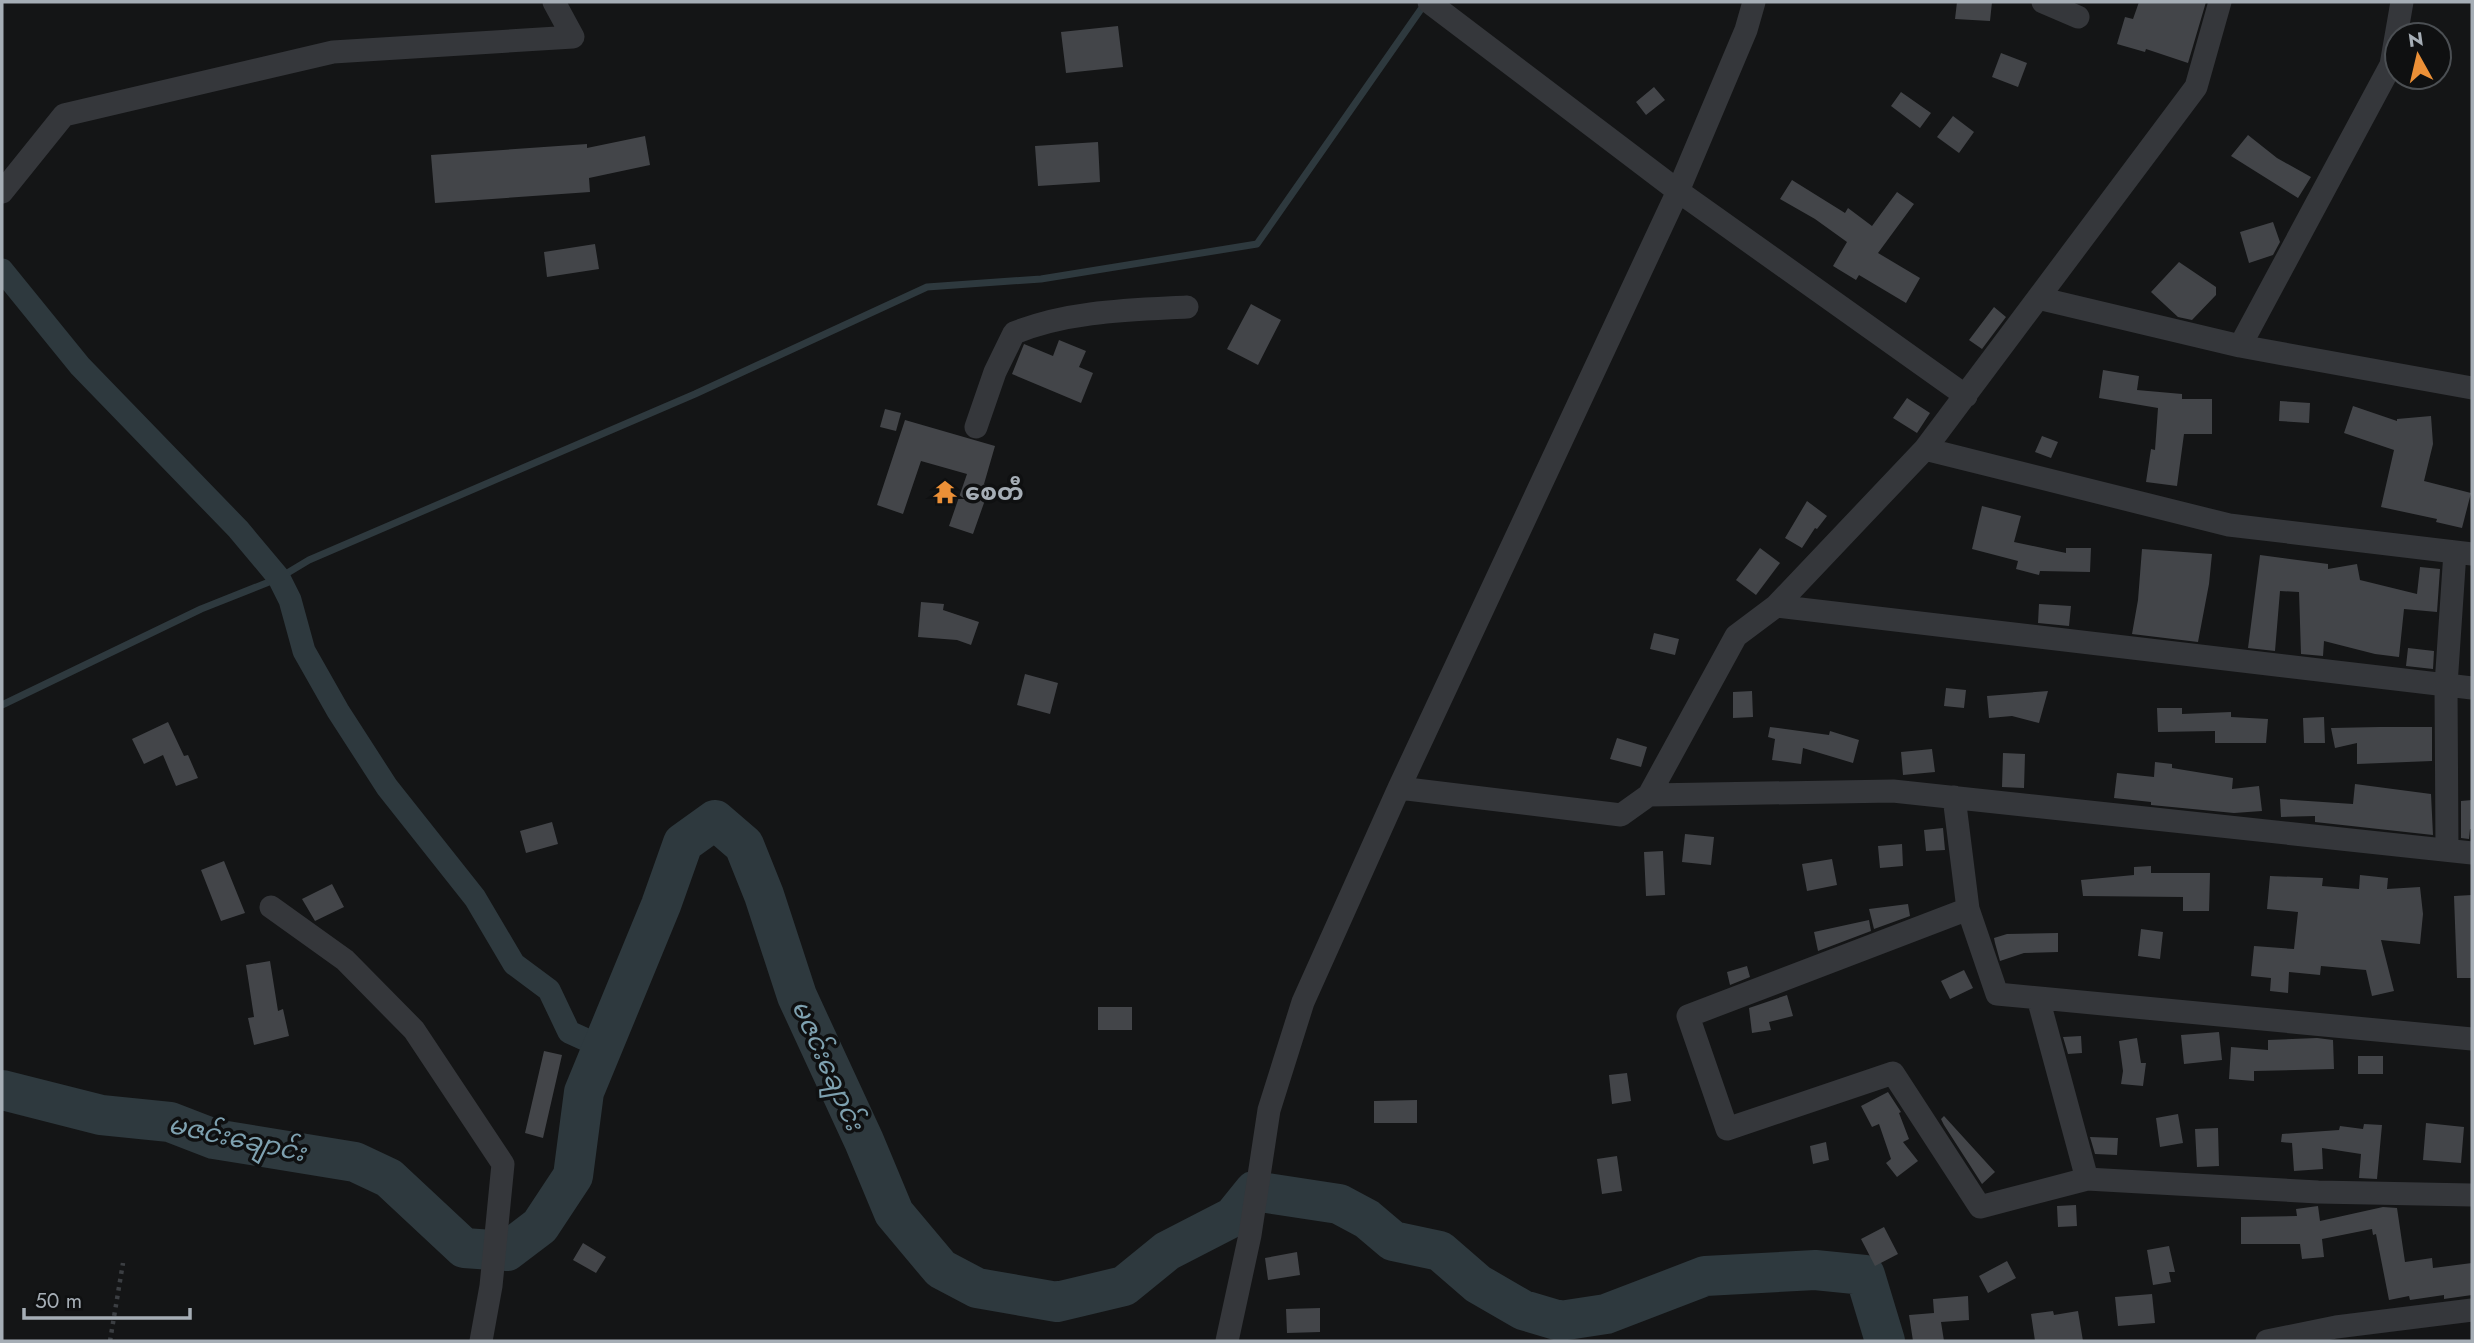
<svg xmlns="http://www.w3.org/2000/svg" width="2474" height="1343" viewBox="0 0 2474 1343" font-family="Jost,'Noto Sans Myanmar',sans-serif">
  <rect width="100%" height="100%" fill="#141516"/>
  <g fill="none" stroke-linecap="round" stroke-linejoin="round">
    <path stroke="#2e393e" stroke-width="7" d="M2,705L201,609L279,578L309,560L695,394L927,287L1041,279L1257,244L1426,2"/>
    <path stroke="#2e393e" stroke-width="23" d="M2,270L80,366L238,529L279,578L290,600L304,651L338,711L387,787L475,898L514,964L549,990L569,1032L602,1047"/>
    <path stroke="#2e393e" stroke-width="40" d="M2,1090L101,1115L170,1122L214,1139L355,1162L389,1178L464,1248L507,1251L540,1226L573,1176L584,1092L661,905L683,843L715,820L744,845L764,895L797,996L864,1141L894,1213L941,1269L977,1288L1057,1302L1124,1286L1167,1251L1233,1217L1254,1191L1339,1204L1367,1219L1393,1241L1440,1251L1478,1284L1523,1310L1560,1321L1606,1314L1705,1276L1815,1270L1865,1275L1885,1341"/>
  </g>
  <path fill="#434549" d="M1957,2H1992L1990,21L1955,19Z
    M2139,2H2206L2188,63L2146,49L2145,52L2117,44L2125,17L2133,19Z
    M1118,26L1123,67L1066,73L1061,32Z
    M2001,53L2027,63L2018,87L1992,77Z
    M1654,87L1665,100L1646,115L1636,102Z
    M1901,92L1931,113L1920,128L1891,106Z
    M1953,116L1974,132L1959,153L1937,137Z
    M2248,135L2277,158L2311,177L2298,198L2231,156Z
    M645,136L650,165L589,178L590,192L435,203L431,155L587,144V148Z
    M1098,142L1100,182L1038,186L1035,146Z
    M1792,180L1845,213L1848,208L1872,226L1897,192L1914,204L1878,253L1920,278L1906,303L1859,275L1856,280L1833,266L1847,242L1815,219L1780,199Z
    M2273,222L2280,242L2273,255L2249,263L2240,232Z
    M595,244L599,269L547,277L544,252Z
    M2179,262L2216,287V295L2192,320L2178,317L2151,292Z
    M1251,304L1281,320L1258,365L1227,349Z
    M1994,307L2006,317L1982,349L1969,340Z
    M1059,340L1086,351L1079,367L1093,373L1081,403L1012,374L1024,344L1053,356Z
    M2103,370L2139,376L2137,390L2182,394V399H2212V434H2184L2177,486L2146,482L2151,449L2155,450L2158,408L2099,398Z
    M1907,398L1930,413L1917,433L1893,418Z
    M2280,401L2310,403L2309,423L2279,421Z
    M2353,406L2397,421V419L2431,416L2433,444L2424,481L2471,493L2462,528L2436,522L2437,519L2381,507L2394,450L2344,433Z
    M885,409L901,413L896,431L880,427Z
    M905,420L995,446L984,484L990,486L973,534L949,526L967,474L921,461L903,514L877,505Z
    M2042,436L2058,442L2051,458L2035,452Z
    M1807,501L1827,516L1817,529L1815,528L1802,548L1785,538Z
    M1982,506L2021,516L2014,542L2066,553V548H2091L2090,572L2040,571L2039,575L2016,569L2018,561L1972,549Z
    M1760,548L1780,563L1756,595L1736,580Z
    M2142,549L2212,554L2209,584L2198,642L2132,634L2138,600Z
    M2260,555L2328,564V569L2357,564L2360,580L2417,594L2420,567L2440,569L2437,612L2404,609L2399,657L2375,654L2324,641L2323,656L2301,654L2299,592L2280,591L2275,651L2248,648Z
    M921,602L944,604L943,610L979,622L971,645L957,640L918,637Z
    M2039,604L2071,606L2069,626L2038,623Z
    M1654,633L1679,639L1675,655L1650,649Z
    M2408,648L2434,651L2433,669L2406,666Z
    M1025,674L1058,683L1050,714L1017,705Z
    M1946,688L1966,690L1964,708L1944,706Z
    M1752,691L1753,717L1733,718V692Z
    M2048,691L2039,723L2012,716L1989,718L1987,696Z
    M2157,708H2182V714L2231,712V717L2268,719L2266,743H2215V731L2158,732Z
    M2324,717L2325,743H2304L2303,718Z
    M168,722L184,756L188,755L198,778L176,786L163,755L144,764L132,739Z
    M1770,727L1829,735L1830,731L1859,740L1853,763L1803,748L1801,764L1772,760L1775,739L1768,737Z
    M2380,727H2432V761L2357,764V743L2335,748L2331,728Z
    M1617,738L1647,747L1641,767L1610,759Z
    M1932,749L1935,772L1903,775L1901,752Z
    M2003,753L2025,754L2024,788L2002,787Z
    M2155,762L2172,764V768L2233,778L2232,789L2259,786L2262,811L2234,813L2151,805V802L2114,798L2117,773L2154,777Z
    M2355,784L2431,794L2433,835L2315,822V816L2281,817L2280,799L2353,804Z
    M2472,800V829H2470L2469,839L2461,838V801Z
    M552,822L558,844L526,853L520,831Z
    M1943,828L1945,850L1926,851L1924,830Z
    M1685,834L1714,837L1711,865L1682,862Z
    M1902,844L1903,866L1880,868L1878,846Z
    M1663,851L1665,895L1646,896L1644,852Z
    M1832,859L1837,885L1807,891L1802,864Z
    M224,861L245,913L221,921L201,870Z
    M2151,866V873H2210L2209,911H2183V897L2083,896L2081,880L2134,875V867Z
    M2360,875L2388,878L2387,889L2420,887L2423,914L2420,944L2381,940L2394,991L2372,996L2366,970L2321,966L2320,975L2289,972L2288,993L2270,991L2271,978L2251,976L2254,946L2294,949L2298,912L2267,909L2270,876L2323,878L2322,886L2359,889Z
    M332,884L344,907L315,921L302,899Z
    M2472,895V978H2457L2454,896Z
    M1908,904L1910,916L1874,929L1869,909Z
    M1869,920L1871,931L1818,951L1814,932Z
    M2141,929L2163,932L2160,959L2138,956Z
    M2058,933V952L2024,953L2000,961L1995,943L1994,938L2007,934Z
    M270,961L278,1011L283,1009L289,1036L254,1045L248,1018L254,1017L246,965Z
    M1747,966L1750,977L1730,985L1727,972Z
    M1964,970L1973,988L1950,999L1941,981Z
    M1787,995L1793,1016L1769,1022L1771,1030L1752,1033L1749,1008Z
    M1098,1007H1132V1030H1098Z
    M2219,1032L2222,1060L2184,1064L2181,1035Z
    M2081,1036L2082,1053L2068,1054L2063,1037Z
    M2137,1038L2141,1063H2146L2143,1086L2121,1084L2123,1071L2119,1041Z
    M2317,1038L2333,1040L2334,1069L2254,1071V1081L2229,1079L2231,1047L2268,1050V1040Z
    M544,1051L562,1055L543,1138L525,1133Z
    M2358,1056H2383V1074H2358Z
    M1627,1073L1631,1101L1612,1104L1609,1075Z
    M1888,1092L1901,1112L1899,1113L1909,1139L1903,1142L1918,1161L1897,1177L1886,1163L1891,1159L1879,1124L1872,1127L1861,1106Z
    M1417,1100V1123H1374V1101Z
    M2178,1114L2183,1143L2160,1147L2156,1118Z
    M1944,1116L1995,1172L1982,1184L1944,1125L1941,1119Z
    M2426,1123L2464,1127L2461,1163L2423,1160Z
    M2364,1124L2382,1125L2377,1179L2359,1178L2361,1154L2322,1148L2323,1169L2294,1171L2292,1143L2281,1142L2282,1134L2339,1130L2340,1126L2363,1129Z
    M2218,1128L2219,1166L2197,1167L2195,1129Z
    M2090,1137L2118,1138L2117,1155L2095,1154Z
    M1826,1142L1829,1160L1813,1164L1810,1146Z
    M1617,1156L1622,1191L1602,1194L1597,1159Z
    M2076,1205L2077,1226L2058,1227L2057,1206Z
    M2318,1206L2320,1221L2383,1207L2397,1208L2405,1262L2432,1258L2433,1268L2472,1263V1295L2444,1299V1295L2410,1300L2409,1296L2389,1300L2376,1234L2373,1235L2372,1229L2322,1239L2324,1257L2302,1259L2300,1244H2241V1217L2297,1216L2296,1209Z
    M1884,1227L1898,1254L1875,1266L1861,1239Z
    M583,1243L606,1257L596,1273L573,1260Z
    M2169,1246L2175,1272H2169L2171,1282L2153,1285L2147,1250Z
    M1297,1252L1300,1275L1268,1280L1265,1258Z
    M2007,1261L2016,1278L1988,1293L1979,1276Z
    M2152,1294L2155,1323L2118,1326L2115,1297Z
    M1968,1296L1969,1320L1941,1322L1944,1341H1913L1909,1315L1934,1313L1933,1299Z
    M1320,1308V1332L1287,1333L1286,1309Z
    M2053,1311L2054,1315L2078,1311L2083,1341H2035L2031,1314Z"/>
  <g fill="none" stroke-linecap="round" stroke-linejoin="round">
    <path stroke="#3b3e42" stroke-width="4.5" stroke-dasharray="3.5 5" stroke-linecap="butt" d="M110,1341L123,1263"/>
    <path stroke="#35373b" stroke-width="23" d="M1429,2L1678,191L1966,396
      M2043,2L2078,17
      M2220,2L2196,87L1925,449L1776,606L1736,636L1649,795L1893,791L2472,853
      M2,192L64,115L333,52L573,37L554,2
      M2038,298L2240,346L2472,388
      M2240,346L2391,65L2402,2
      M976,427L995,372L1014,333C1068,311 1129,310 1187,307
      M1925,449L2229,525L2472,554
      M1776,606L2472,688
      M1399,788L1621,815L1649,795
      M1954,797L1968,909L1997,994L2472,1039
      M2447,850L2446,685L2455,552
      M271,907L345,960L414,1030L503,1164L491,1286L481,1341
      M1968,909L1688,1016L1727,1129L1893,1073L1980,1207L2087,1179L2318,1192L2472,1195
      M2038,998L2087,1179
      M1227,1341L1250,1235L1269,1110L1303,1002L1399,788L1678,191L1746,30L1754,2
      M2267,1341L2336,1327L2472,1310"/>
  </g>
  <defs>
    <g id="temple-bare" transform="scale(1.89)"><path d="M0-6L5-2H3V0L6.5 2.5H4V6H1.5V3h-3V6H-4V2.5H-6.5L-3 0V-2H-5Z" fill="#ec9037" stroke="#0f1011" stroke-width="2.5" paint-order="stroke"/></g>
  </defs>
  <g fill-rule="evenodd">
    <use href="#temple-bare" x="945" y="492"/>
  </g>
  <g text-anchor="middle" stroke-width="7" stroke-linejoin="round" paint-order="stroke">
    <g font-size="24" font-weight="bold" fill="#a6aeb6" stroke="#0f1011" text-anchor="start">
      <text x="965" y="500">စေတီ</text>
    </g>
    <g font-size="26" font-style="italic" fill="#7ea1b0" stroke="#0f1011">
      <text transform="translate(828 1065) rotate(66)" y="9">မဇင်းချောင်း</text>
      <text transform="translate(237 1138) rotate(12)" y="9">မဇင်းချောင်း</text>
    </g>
  </g>
  <rect width="2474" height="1343" fill="none" stroke="#a6aeb6" stroke-width="7"/>
  <g transform="translate(2418 56) rotate(352)"><circle r="33" fill="#0f1011" stroke="#4b4f53" stroke-width="2"/>
  <path d="M0-5L12 26L0 18L-12 26Z" fill="#ec9037"/>
  <text y="-10" font-size="19" font-weight="bold" text-anchor="middle" fill="#a6aeb6">N</text>
  </g>
  <path d="M24 1308v10h166v-10" fill="none" stroke="#a6aeb6" stroke-width="3.5"/>
  <text x="35" y="1308" font-size="21" fill="#a6aeb6" stroke="#0f1011" stroke-width="5" paint-order="stroke">50 m</text>
</svg>
